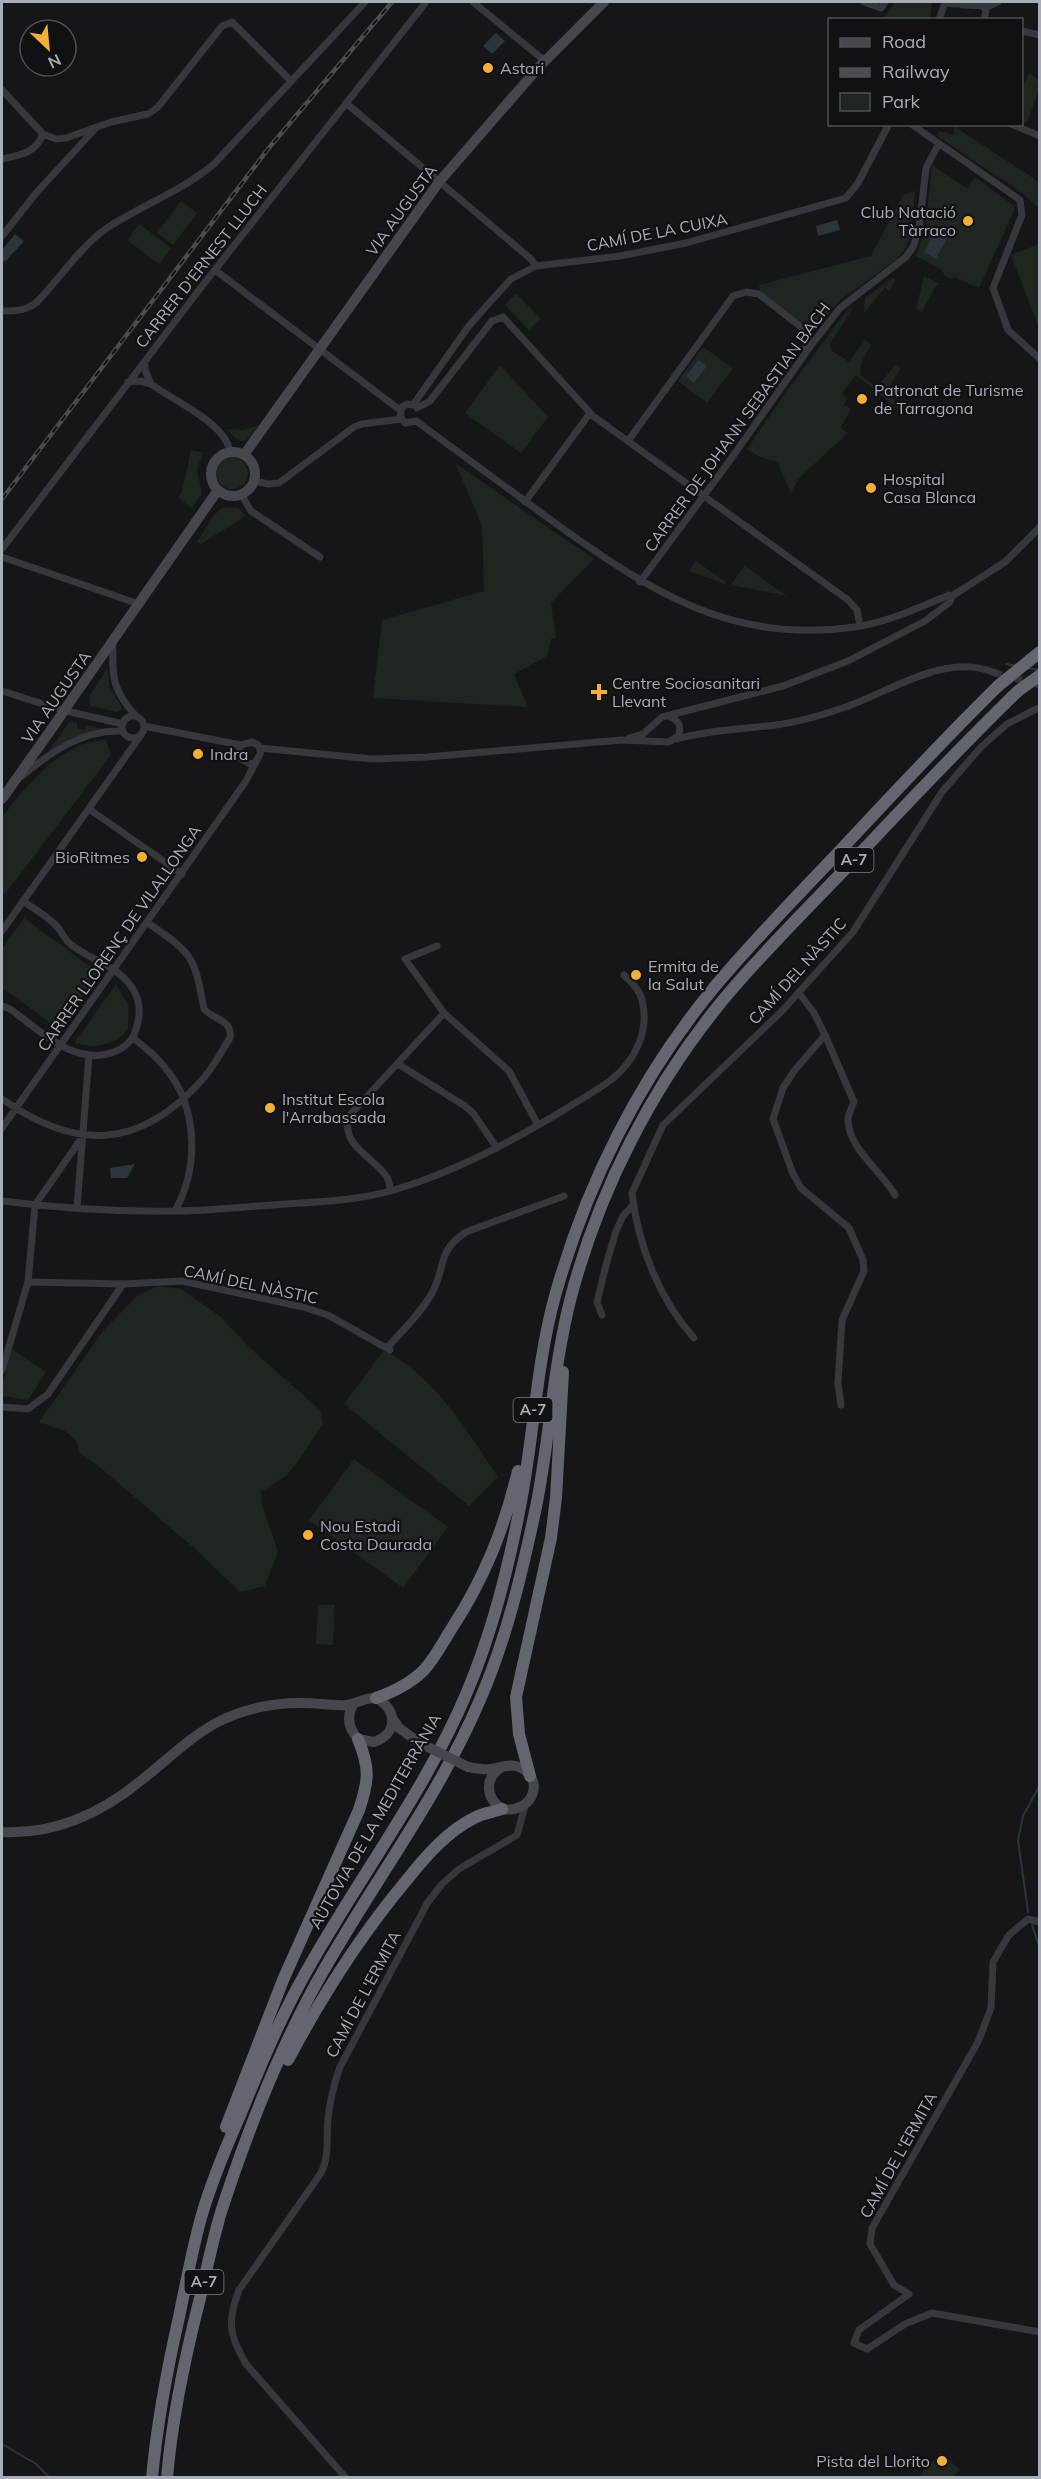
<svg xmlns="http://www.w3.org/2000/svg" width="1041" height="2479" viewBox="0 0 1041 2479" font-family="Mulish,sans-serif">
  <rect width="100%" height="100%" fill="#161618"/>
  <path fill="#1e261f" d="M895,2H932L930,19H883Z
    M1029,73L1039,80L1037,87L1039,89L1027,123L1022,122V88Z
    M954,126L1039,182V203L1037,207L1021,192L937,136L939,131L954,135Z
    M932,165L967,188L975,177L1014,206V211L979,288L954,277L952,279L945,276L941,269L916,256L925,231Z
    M915,191L911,236L906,247L897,259L839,301L818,327L806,326L761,293L759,285L871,256L903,195Z
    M181,201L197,213L173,245L157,233Z
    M139,224L171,248L159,264L127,240Z
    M1039,244V328L1011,255Z
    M924,276L940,284L935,287L922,312L916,309Z
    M893,277L895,280L890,291L885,288L864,313L865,298Z
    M516,294L541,319L529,330L505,305Z
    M854,306L830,344L831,350L849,362L865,340L871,345L861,363L860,375L877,387L895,365L900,369L892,382L889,395L900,406L898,409L856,375L842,394L847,399L844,405L851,409L840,428L848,433L799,478L791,493L777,462L758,456L747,449L783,396L845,313Z
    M703,347L733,368L707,403L678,381Z
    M500,365L548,417L521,453L465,413Z
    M259,425C244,443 244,448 227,429L244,430Z
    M191,450L203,453L197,469L202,494L192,508L178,498L182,492Z
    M216 473a16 16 0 1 1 32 0a16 16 0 1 1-32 0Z
    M455,463L594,559L551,603L556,638L551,639L547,656L514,674L528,707L373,698L382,620L484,591L482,525Z
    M223,507L238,508L246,516L201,544L197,542L214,515Z
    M696,561L726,582L725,584L689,571Z
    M745,565V566L787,596L731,585Z
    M107,669L110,688L122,708L118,712L90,706V695Z
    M70,721L77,723V728L84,730L86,725L103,729L78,736L48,752Z
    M106,739L111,755L5,894L2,892V818L18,796L49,764L79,745Z
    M24,918L99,973L59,1029L2,988V949Z
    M116,984L129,1006L128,1029C112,1047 97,1049 74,1043Z
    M158,1286L181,1289L221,1317L250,1348L320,1410L323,1424L296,1464L287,1475L261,1492L262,1505L278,1552L265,1586L240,1592L194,1548L102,1469L80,1453L76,1440L65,1431L39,1422L103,1331L138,1295Z
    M11,1348L46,1372L28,1400L2,1396V1386Z
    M384,1350C436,1378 466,1429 498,1477L469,1506L344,1404Z
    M354,1459L448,1527L403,1588L309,1520Z
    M318,1605H335L333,1645L316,1644Z
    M941,2452L960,2470L952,2477H918Z"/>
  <path fill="#2c353c" d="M496,33L505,41L492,54L483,46Z
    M837,220L840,230L818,236L816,226Z
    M937,228L949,234L936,259L924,252Z
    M15,234L24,241L5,262L2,259V250Z
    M698,360L707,366L694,383L686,376Z
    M135,1164L127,1178H111L110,1168Z"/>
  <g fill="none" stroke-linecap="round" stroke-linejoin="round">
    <path stroke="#2c353c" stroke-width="2" d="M1006,664L1016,666
      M1028,668L1040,670
      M1028,1912L1018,1840L1023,1816L1040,1785
      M1032,1925L1040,1948
      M2,2444L36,2464L50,2478"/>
    <path stroke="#333438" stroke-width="7" stroke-dasharray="7 3.5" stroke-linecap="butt" d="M995,673L1040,685"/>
    <path stroke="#37383d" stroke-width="7" d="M473,2L545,61
      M864,2L881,8L885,2
      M945,3L956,4
      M962,5L989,6L998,2
      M983,6L986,11L984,20
      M939,20L945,2
      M1022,31L1040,35
      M2,90L43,134
      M346,103L531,259L536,266
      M911,124L1020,200L1022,215L993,288L1008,330L1040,359
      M1011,124L1040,136
      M2,159C20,155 36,153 43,134L56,139L66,138L111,122L148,114L158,107L222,26L232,22L291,81
      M2,236L37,192L94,130
      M215,270L400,410
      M2,311C15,311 26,311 37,302C60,278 80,247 107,228C142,205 182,191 214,164L365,2
      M145,361V370L151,384
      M128,382L140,381L151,384C174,401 226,423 230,452
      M413,405L468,327L490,302L511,279L536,266L620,256L686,243L846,198L858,183L889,124
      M413,405L407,404L402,407L400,416L405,423L416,421
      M417,408L430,401L492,321L503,317L593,416L848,600L857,610L860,626
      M416,421C462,455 508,489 555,523C650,591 732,645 855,627C888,622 918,608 949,595L952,596L1005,562L1040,527
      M628,441L733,296L746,292L759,294L801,327L807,337L806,352
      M254,481L268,484L279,483L354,427L362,424L401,419
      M241,494L251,511L320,557
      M525,502L590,413
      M2,549L199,290L426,2
      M2,557L139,604
      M640,582L728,463L812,344L840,308L906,257L913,247L919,229L926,168L939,143
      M113,642C112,677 112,690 136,716
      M2,691L62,710L123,724
      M122 727a11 11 0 1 1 22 0a11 11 0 1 1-22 0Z
      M144,726L241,745
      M629,738L643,734L662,717L783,686L848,661L925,621L950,602L952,596
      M676,739C709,730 743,729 776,725C799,722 822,715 843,708C888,693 946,651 995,673
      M241,745L239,752L241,759L250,764L255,763
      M260,748L372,759L427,757L621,740L669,742L678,736C682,727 679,720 670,717
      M22,776C51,752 83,729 123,731
      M89,809L182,874
      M2,931L141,735
      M437,946L405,959L444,1013L509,1071L538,1125
      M799,993L814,1013L825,1035L794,1071L783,1088L773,1119L793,1174L801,1188L849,1228L863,1260L864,1271L842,1320L838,1383L841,1405
      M2,1006L10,1009C40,1030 74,1067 114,1052C122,1049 130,1043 134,1035C140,1020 142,1005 134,991C120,966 94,962 73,946C65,941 64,936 59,929C51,918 34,909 23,901
      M825,1035L854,1102C852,1107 848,1114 848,1120C849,1150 881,1170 895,1195
      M133,1038C145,1047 158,1058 167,1070C198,1109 199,1168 175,1211
      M398,1064L465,1106L473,1113L497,1148
      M2,1099C76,1151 139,1150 202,1080C213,1068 221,1052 230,1038C233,1020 214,1020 204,1009C194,955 193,954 148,923
      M2,1128L246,781L261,752L258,745L252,742L241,745
      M391,1191C390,1187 389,1181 387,1177C374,1157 340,1146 349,1116L444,1013
      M2,1201C58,1208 116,1212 173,1211C206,1211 240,1207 273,1205C310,1202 358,1201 394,1190C451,1173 503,1146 554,1116C573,1104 593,1093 611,1080C635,1061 650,1031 642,1000C640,990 631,982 624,975
      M35,1205L83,1136
      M77,1208L89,1056
      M28,1282L123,1284L182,1281L303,1307L328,1315L390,1350
      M602,1315L597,1302L606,1265L616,1231L623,1216L633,1205
      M694,1338C659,1299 638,1245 632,1193L663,1125L782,1011L853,932L942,792L981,747L1007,724L1040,707
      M387,1348C402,1331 421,1313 432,1293C447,1265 436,1252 466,1232L564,1196
      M2,1370L28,1282L35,1205
      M2,1407L28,1409L48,1394L123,1284
      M1040,1922L1028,1919L1009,1935L993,1962L991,2008L978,2042L872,2228L870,2244L894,2285L909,2294L859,2330L854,2343L867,2349L905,2324L932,2313L1040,2332
      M346,2478L246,2364C229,2335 227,2322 239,2290L321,2173C330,2155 326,2138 328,2118C330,2100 334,2084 340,2067L428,1902L442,1884L459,1869L517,1835L525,1806"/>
    <path stroke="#45474d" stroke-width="10" d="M211 474a22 22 0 1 1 44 0a22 22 0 1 1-44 0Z
      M244,455L439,182L538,68L604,2
      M72,699L218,490
      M2,799L55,724
      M393,1719L399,1728L420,1743
      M468,1767C475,1768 484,1770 491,1769C501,1768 510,1763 519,1767C545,1777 535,1814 502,1809C485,1797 484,1778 502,1767
      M2,1832C56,1835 102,1813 143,1779C167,1760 189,1738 216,1723C242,1709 275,1702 304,1703C318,1703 332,1706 346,1705C356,1704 365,1697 376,1698C398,1709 398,1734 374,1742L358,1739C348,1728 346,1716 354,1703"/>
    <path stroke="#63666e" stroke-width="12" d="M1030,660L1040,652
      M376,1698C393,1692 411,1683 424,1670C435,1658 443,1642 452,1628C485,1577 504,1529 518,1471
      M530,1776L519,1734L516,1697L551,1538L556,1498L563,1372
      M288,2060C322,1996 359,1937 406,1881C425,1857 447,1831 476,1817C484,1813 494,1812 502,1809
      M226,2127L283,1980L359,1810C369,1780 370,1768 358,1739
      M152,2478C157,2423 167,2370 179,2317C186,2284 192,2250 201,2218C211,2182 226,2147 241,2113C259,2069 277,2025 300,1983C353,1885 424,1795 467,1692C492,1633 508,1570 520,1507C534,1436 536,1365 555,1296C586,1185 639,1079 712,990C751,943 794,899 836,855C889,798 942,741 998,686
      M167,2478C172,2416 185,2357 200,2298C207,2268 213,2238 222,2209C246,2135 275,2061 311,1993C364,1894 435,1805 479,1702C506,1641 522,1573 536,1507C550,1438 553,1366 571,1297C599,1190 653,1085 723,1000C762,953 806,910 848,866C904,807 959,748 1018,691"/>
    <g stroke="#4a4c52" stroke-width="4.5">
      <path id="rail" d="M2,499L268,149L392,2"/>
    </g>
    <use href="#rail" stroke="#111113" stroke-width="2" stroke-dasharray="7" stroke-linecap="butt"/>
    <path stroke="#45474d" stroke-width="10" d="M55,724L72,699
      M420,1743L468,1767"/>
    <path stroke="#63666e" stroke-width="12" d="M998,686L1030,660
      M1018,691L1040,675"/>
  </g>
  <g fill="#f2b134" stroke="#111113" stroke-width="2">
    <circle cx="488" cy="68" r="6"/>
    <circle cx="968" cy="221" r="6"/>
    <circle cx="862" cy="399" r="6"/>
    <circle cx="871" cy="488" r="6"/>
    <path d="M596 683h6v6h6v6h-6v6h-6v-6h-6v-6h6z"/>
    <circle cx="198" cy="754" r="6"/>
    <circle cx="142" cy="857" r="6"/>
    <circle cx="636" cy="975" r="6"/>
    <circle cx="270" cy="1108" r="6"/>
    <circle cx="308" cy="1535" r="6"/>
    <circle cx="942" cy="2461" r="6"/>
  </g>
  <g text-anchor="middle" stroke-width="4.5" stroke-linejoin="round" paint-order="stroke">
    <g fill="#111113" stroke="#7b7e86" stroke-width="1.5">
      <rect x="834.5" y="848" width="39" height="24" rx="4.5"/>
      <rect x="513.5" y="1398" width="39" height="24" rx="4.5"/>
      <rect x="184.5" y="2270" width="39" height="24" rx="4.5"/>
    </g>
    <g font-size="15" font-weight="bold" fill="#a8adb8">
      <text x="854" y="865">A-7</text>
      <text x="533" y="1415">A-7</text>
      <text x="204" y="2287">A-7</text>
    </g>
    <g font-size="16" fill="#a8adb8" stroke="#111113" text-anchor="start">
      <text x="500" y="74">Astari</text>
      <text x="956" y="218" text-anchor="end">Club Natació<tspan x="956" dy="18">Tàrraco</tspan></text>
      <text x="874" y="396">Patronat de Turisme<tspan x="874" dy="18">de Tarragona</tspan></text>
      <text x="883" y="485">Hospital<tspan x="883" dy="18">Casa Blanca</tspan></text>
      <text x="612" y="689">Centre Sociosanitari<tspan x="612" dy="18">Llevant</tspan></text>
      <text x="210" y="760">Indra</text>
      <text x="130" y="863" text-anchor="end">BioRitmes</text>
      <text x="648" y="972">Ermita de<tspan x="648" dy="18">la Salut</tspan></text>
      <text x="282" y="1105">Institut Escola<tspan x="282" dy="18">l'Arrabassada</tspan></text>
      <text x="320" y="1532">Nou Estadi<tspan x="320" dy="18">Costa Daurada</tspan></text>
      <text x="930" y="2467" text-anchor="end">Pista del Llorito</text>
    </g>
    <g font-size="16" fill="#a8adb8" stroke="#111113">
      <text transform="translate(401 210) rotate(-54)" y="6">VIA AUGUSTA</text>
      <text transform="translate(657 232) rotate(-11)" y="6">CAMÍ DE LA CUIXA</text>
      <text transform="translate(201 266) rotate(-52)" y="6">CARRER D'ERNEST LLUCH</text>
      <text transform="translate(737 427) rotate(-54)" y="6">CARRER DE JOHANN SEBASTIAN BACH</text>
      <text transform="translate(56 697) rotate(-55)" y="6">VIA AUGUSTA</text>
      <text transform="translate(119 938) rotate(-55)" y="6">CARRER LLORENÇ DE VILALLONGA</text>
      <text transform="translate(797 971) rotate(-48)" y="6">CAMÍ DEL NÀSTIC</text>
      <text transform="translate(251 1284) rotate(12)" y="6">CAMÍ DEL NÀSTIC</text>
      <text transform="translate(375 1821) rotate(-60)" y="6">AUTOVIA DE LA MEDITERRÀNIA</text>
      <text transform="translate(363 1994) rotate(-62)" y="6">CAMÍ DE L'ERMITA</text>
      <text transform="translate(898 2155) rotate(-61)" y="6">CAMÍ DE L'ERMITA</text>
    </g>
  </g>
  <rect width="1041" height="2479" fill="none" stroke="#a8adb8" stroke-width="6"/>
  <rect x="828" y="18" width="195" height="108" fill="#111113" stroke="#4d4f55" stroke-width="1.5"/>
  <rect x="840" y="38" width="30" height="9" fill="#45474d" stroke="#4d4f55" stroke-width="1.5"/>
  <text x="882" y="48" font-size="18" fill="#a8adb8">Road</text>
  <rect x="840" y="68" width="30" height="9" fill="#4a4c52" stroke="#4d4f55" stroke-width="1.5"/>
  <text x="882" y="78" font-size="18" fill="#a8adb8">Railway</text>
  <rect x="840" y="93" width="30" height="18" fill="#1e261f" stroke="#4d4f55" stroke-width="1.5"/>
  <text x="882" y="108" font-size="18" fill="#a8adb8">Park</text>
  <g transform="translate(48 48) rotate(154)"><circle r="28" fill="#111113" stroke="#4d4f55" stroke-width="1.5"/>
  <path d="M0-4.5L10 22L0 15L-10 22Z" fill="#f2b134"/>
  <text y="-9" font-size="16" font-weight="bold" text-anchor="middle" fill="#a8adb8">N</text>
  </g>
</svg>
